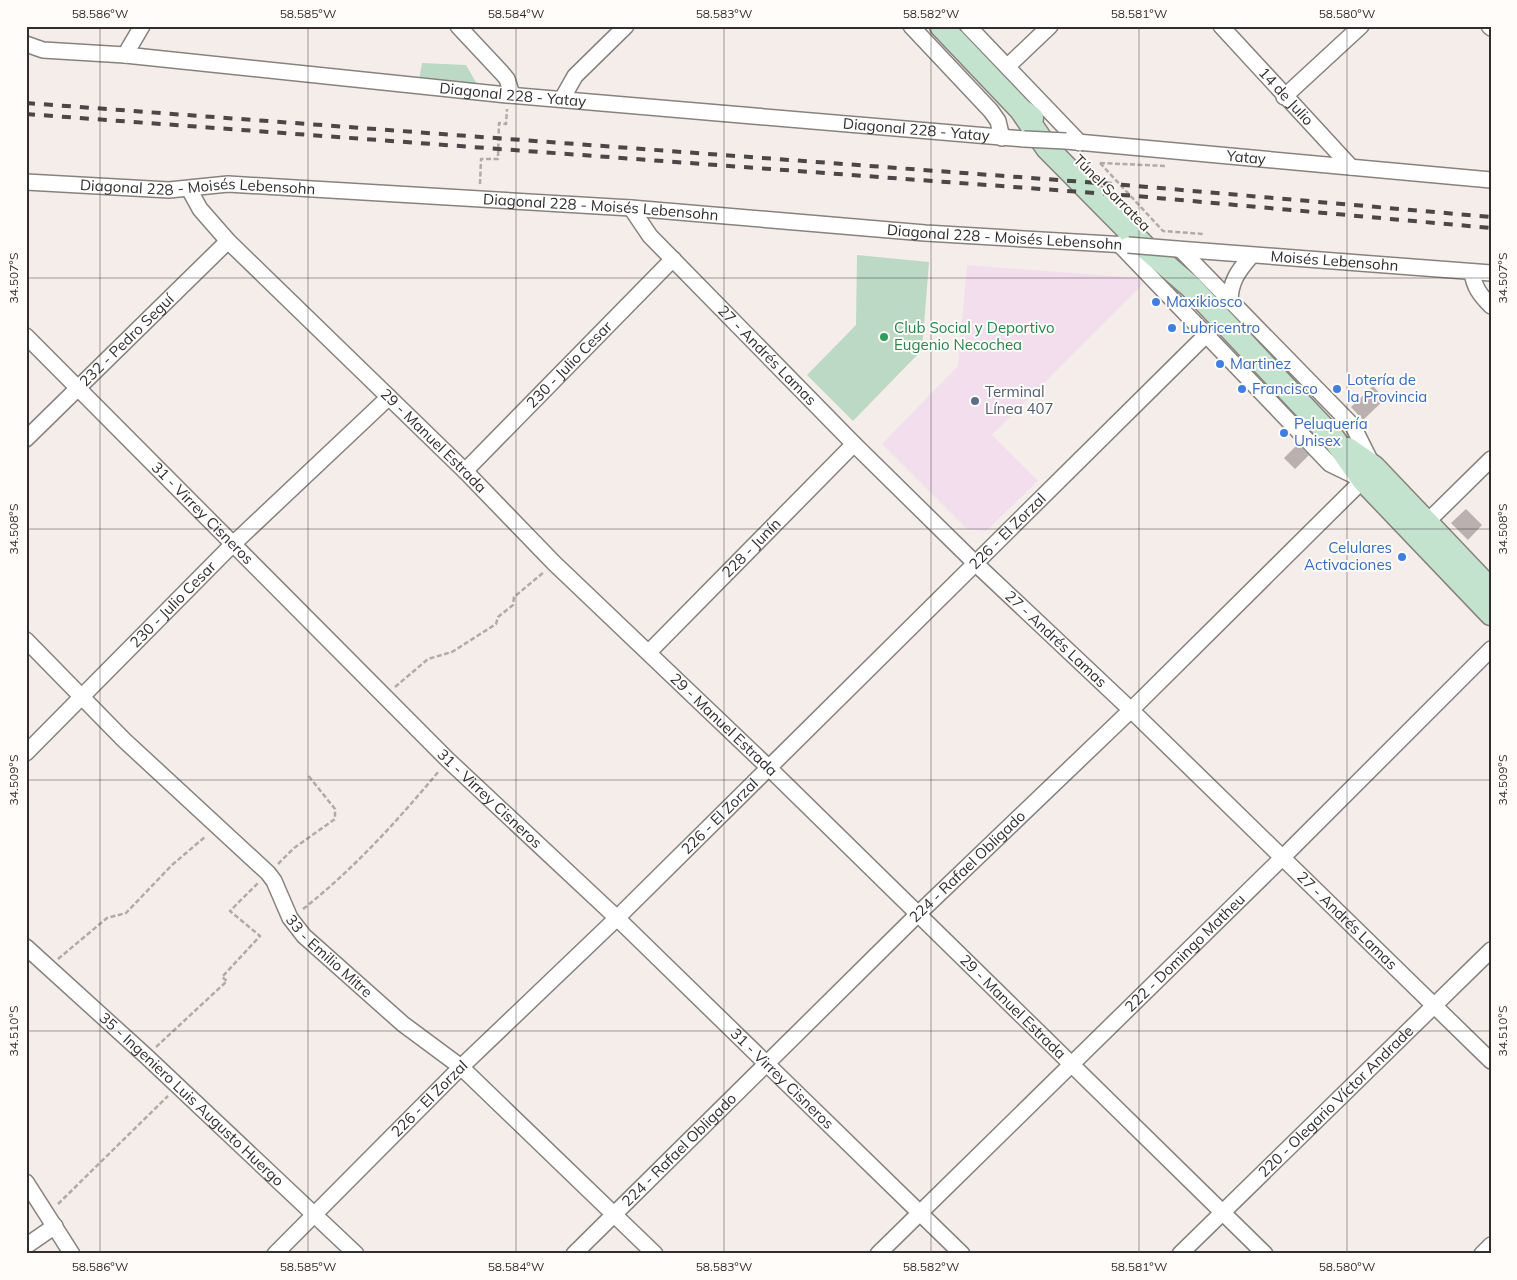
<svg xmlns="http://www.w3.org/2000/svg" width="1517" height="1280" viewBox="0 0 1517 1280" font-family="Mulish,sans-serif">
  <rect width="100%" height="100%" fill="#f5ede9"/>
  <path fill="#f3deee" d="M967,265L1137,278L1143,284L992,435L1038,481L986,531L967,529L882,444L958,366Z"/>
  <path fill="#bcd9c5" d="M422,63L466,65L477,84L419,80Z
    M857,255L929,262L922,350L853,421L807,375L856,325Z"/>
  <path fill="#b9b0af" d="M1373,386L1385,399L1363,420L1351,407Z
    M1298,444L1309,455L1295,469L1284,458Z
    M1466,509L1482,525L1468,540L1451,523Z"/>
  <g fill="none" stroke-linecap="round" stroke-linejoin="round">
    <g stroke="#88827e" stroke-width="18">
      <g id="street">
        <path d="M458,26L502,73L507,79L512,95"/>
        <path d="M911,26L991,111L998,121L1002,138"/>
        <path d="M968,26L1080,143"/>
        <path id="s1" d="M1221,26L1351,167"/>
        <path d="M1489,26L1491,28"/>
        <path id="s2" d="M26,44L43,50L125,55L507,95L1024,139"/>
        <path d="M125,55L142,26"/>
        <path d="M1008,66L1050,26"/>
        <path d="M1284,97L1361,26"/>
        <path d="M562,99L575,76L626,26"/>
        <path id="s3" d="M1066,141L1491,180"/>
        <path id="s4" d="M26,182L169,190L228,184L631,208L925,233L1127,245"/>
        <path id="s5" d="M189,189L200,209L228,241L465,471L554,563L768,767L1265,1254"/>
        <path id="s6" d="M631,208L650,236L854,444L975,563L1131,710L1491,1061"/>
        <path id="s7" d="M1177,249L1491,273"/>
        <path d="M1181,250L1353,426L1372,464"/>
        <path d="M1472,272C1474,287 1480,295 1491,306"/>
        <path d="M1230,302C1230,282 1238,271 1251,256"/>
        <path id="s8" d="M26,336L448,760L617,918L962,1254"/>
        <path id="s9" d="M26,439L228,241"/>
        <path id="s10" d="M465,471L673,259"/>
        <path d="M1426,523L1491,459"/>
        <path id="s11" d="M26,640L124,740L268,873L274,881L290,918L304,936L403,1024L461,1067L655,1254"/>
        <path id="s12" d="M649,652L854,444"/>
        <path id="s13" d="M26,753L232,545L389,397"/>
        <path id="s14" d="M26,947L146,1056L356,1254"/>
        <path d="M26,1182L72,1254"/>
        <path d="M26,1246L55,1226"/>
        <path id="s15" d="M275,1254L461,1067L617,918L1205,336"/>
        <path id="s16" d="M574,1254L917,915L1131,710L1363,480L1330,464L1119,244"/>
        <path id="s17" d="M878,1254L1283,857L1491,649"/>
        <path id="s18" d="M1180,1254L1491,950"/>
        <path d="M1482,1254L1491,1245"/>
      </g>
    </g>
    <g stroke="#88827e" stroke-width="25">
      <path id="secondary" d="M941,26L1021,110L1032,118
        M1021,110L1047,148L1147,249L1191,287L1334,439L1363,480L1491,614
        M1348,449L1374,467L1491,590"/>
    </g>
    <path stroke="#b1aba8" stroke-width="2.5" stroke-dasharray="5 2.5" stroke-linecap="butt" d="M1100,163L1163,231L1203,234
      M1100,163L1166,166
      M480,184L481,159H498L499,123L506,124L507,109
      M395,687L428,659L452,652L496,624L498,617L513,605L514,597L544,572
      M278,864L294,848L335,819V809L307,774
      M303,909C354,869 398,820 439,771
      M58,959L107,918L126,913L172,865L206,836
      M156,1047L227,981L222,977L260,936L230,911L258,883
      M58,1204L168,1096"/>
    <use href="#street" stroke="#fff" stroke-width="15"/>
    <use href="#secondary" stroke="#c3e3ce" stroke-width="22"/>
    <path stroke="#4b4746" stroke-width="4" stroke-dasharray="9 9" stroke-linecap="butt" d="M26,103L1125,185L1491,217
      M26,114L1136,196L1491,228"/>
    <g stroke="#88827e" stroke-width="18" stroke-linecap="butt">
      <path id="street-bridge" d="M1024,139L1066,141
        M1128,245L1177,249"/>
    </g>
    <use href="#street-bridge" stroke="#fff" stroke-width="15"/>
  </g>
  <path fill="none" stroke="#312e2d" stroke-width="1" stroke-opacity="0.45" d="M100,26V1254M308,26V1254M516,26V1254M724,26V1254M931,26V1254M1139,26V1254M1347,26V1254M26,27H1491M26,278H1491M26,529H1491M26,780H1491M26,1031H1491"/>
  <g fill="#3f7fe0" stroke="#fffcfa" stroke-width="2">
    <circle cx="1156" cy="302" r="5"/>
    <circle cx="1172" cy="328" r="5"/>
    <circle cx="1220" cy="364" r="5"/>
    <circle cx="1242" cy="389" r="5"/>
    <circle cx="1337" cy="389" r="5"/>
    <circle cx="1284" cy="433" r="5"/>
    <circle cx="1402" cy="557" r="5"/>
  </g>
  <circle fill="#2e9e5b" stroke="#fffcfa" stroke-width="2" cx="884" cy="337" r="5"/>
  <circle fill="#5c6f8a" stroke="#fffcfa" stroke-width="2" cx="975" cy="401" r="5"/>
  <g text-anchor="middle" stroke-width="4" stroke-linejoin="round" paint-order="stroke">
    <g font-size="15" fill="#312e2d" stroke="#fffcfa">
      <text dy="5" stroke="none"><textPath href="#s2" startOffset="490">Diagonal 228 - Yatay</textPath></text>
      <text dy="5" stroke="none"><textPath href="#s1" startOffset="96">14 de Julio</textPath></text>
      <text dy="5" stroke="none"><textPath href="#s2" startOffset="895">Diagonal 228 - Yatay</textPath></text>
      <text dy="5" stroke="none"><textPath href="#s3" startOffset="181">Yatay</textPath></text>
      <text dy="5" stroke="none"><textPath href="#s4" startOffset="172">Diagonal 228 - Moisés Lebensohn</textPath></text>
      <text transform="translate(1112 193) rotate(45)" y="5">Túnel Sarratea</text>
      <text dy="5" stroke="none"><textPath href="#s4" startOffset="576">Diagonal 228 - Moisés Lebensohn</textPath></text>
      <text dy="5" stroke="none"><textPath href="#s4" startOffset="981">Diagonal 228 - Moisés Lebensohn</textPath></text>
      <text dy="5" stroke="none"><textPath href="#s7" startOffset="158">Moisés Lebensohn</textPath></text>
      <text dy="5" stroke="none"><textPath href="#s9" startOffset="141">232 - Pedro Seguí</textPath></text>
      <text dy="5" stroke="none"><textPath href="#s6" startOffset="201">27 - Andrés Lamas</textPath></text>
      <text dy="5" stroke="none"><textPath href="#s10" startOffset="149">230 - Julio Cesar</textPath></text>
      <text dy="5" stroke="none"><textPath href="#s5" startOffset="352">29 - Manuel Estrada</textPath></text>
      <text dy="5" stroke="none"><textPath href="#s8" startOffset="250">31 - Virrey Cisneros</textPath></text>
      <text dy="5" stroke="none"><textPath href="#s15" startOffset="1029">226 - El Zorzal</textPath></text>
      <text dy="5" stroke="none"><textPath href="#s12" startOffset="146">228 - Junín</textPath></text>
      <text dy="5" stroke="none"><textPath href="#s13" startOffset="209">230 - Julio Cesar</textPath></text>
      <text dy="5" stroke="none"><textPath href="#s6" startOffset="606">27 - Andrés Lamas</textPath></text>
      <text dy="5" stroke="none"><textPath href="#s5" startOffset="758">29 - Manuel Estrada</textPath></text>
      <text dy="5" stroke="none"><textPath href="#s8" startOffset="655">31 - Virrey Cisneros</textPath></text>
      <text dy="5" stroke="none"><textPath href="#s15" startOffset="624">226 - El Zorzal</textPath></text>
      <text dy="5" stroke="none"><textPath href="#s16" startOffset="552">224 - Rafael Obligado</textPath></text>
      <text dy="5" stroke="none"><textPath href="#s6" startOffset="1011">27 - Andrés Lamas</textPath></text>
      <text dy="5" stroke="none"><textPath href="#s17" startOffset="430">222 - Domingo Matheu</textPath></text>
      <text dy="5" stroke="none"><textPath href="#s11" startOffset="441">33 - Emilio Mitre</textPath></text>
      <text dy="5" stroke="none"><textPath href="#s5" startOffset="1162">29 - Manuel Estrada</textPath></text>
      <text dy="5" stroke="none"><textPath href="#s8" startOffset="1060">31 - Virrey Cisneros</textPath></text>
      <text dy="5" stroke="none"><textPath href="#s15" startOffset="219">226 - El Zorzal</textPath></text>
      <text dy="5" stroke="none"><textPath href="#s14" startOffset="225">35 - Ingeniero Luis Augusto Huergo</textPath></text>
      <text dy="5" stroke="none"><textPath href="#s18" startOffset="218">220 - Olegario Víctor Andrade</textPath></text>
      <text dy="5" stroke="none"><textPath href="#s16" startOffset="148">224 - Rafael Obligado</textPath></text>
    </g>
    <g font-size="15" fill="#366cbe" stroke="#fffcfa" text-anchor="start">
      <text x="1166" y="307">Maxikiosco</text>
      <text x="1182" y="333">Lubricentro</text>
      <text x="1230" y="369">Martinez</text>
      <text x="1347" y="385">Lotería de<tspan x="1347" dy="17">la Provincia</tspan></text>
      <text x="1252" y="394">Francisco</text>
      <text x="1294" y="429">Peluquería<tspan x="1294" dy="17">Unisex</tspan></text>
      <text x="1392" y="553" text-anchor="end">Celulares<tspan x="1392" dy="17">Activaciones</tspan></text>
    </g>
    <g font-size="15" fill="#27864d" stroke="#fffcfa" text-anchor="start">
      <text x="894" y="333">Club Social y Deportivo<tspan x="894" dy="17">Eugenio Necochea</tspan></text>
    </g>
    <g font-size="15" fill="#4e5e75" stroke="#fffcfa" text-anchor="start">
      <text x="985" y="397">Terminal<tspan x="985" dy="17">Línea 407</tspan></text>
    </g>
  </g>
  <rect width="1517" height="1280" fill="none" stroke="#fffcfa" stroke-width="55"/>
  <rect x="28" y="28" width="1462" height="1224" fill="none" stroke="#312e2d" stroke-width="2"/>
  <g font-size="12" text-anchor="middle" fill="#312e2d">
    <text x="100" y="18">58.586°W</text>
    <text x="308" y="18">58.585°W</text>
    <text x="516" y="18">58.584°W</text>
    <text x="724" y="18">58.583°W</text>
    <text x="931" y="18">58.582°W</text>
    <text x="1139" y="18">58.581°W</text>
    <text x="1347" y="18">58.580°W</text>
    <text transform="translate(14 278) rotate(-90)" y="4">34.507°S</text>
    <text transform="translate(1503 278) rotate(-90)" y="4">34.507°S</text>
    <text transform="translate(14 529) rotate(-90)" y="4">34.508°S</text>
    <text transform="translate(1503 529) rotate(-90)" y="4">34.508°S</text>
    <text transform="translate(14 780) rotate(-90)" y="4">34.509°S</text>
    <text transform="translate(1503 780) rotate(-90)" y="4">34.509°S</text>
    <text transform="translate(14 1031) rotate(-90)" y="4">34.510°S</text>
    <text transform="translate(1503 1031) rotate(-90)" y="4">34.510°S</text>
    <text x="100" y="1271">58.586°W</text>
    <text x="308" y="1271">58.585°W</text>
    <text x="516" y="1271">58.584°W</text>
    <text x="724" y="1271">58.583°W</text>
    <text x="931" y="1271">58.582°W</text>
    <text x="1139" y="1271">58.581°W</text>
    <text x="1347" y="1271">58.580°W</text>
  </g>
</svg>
